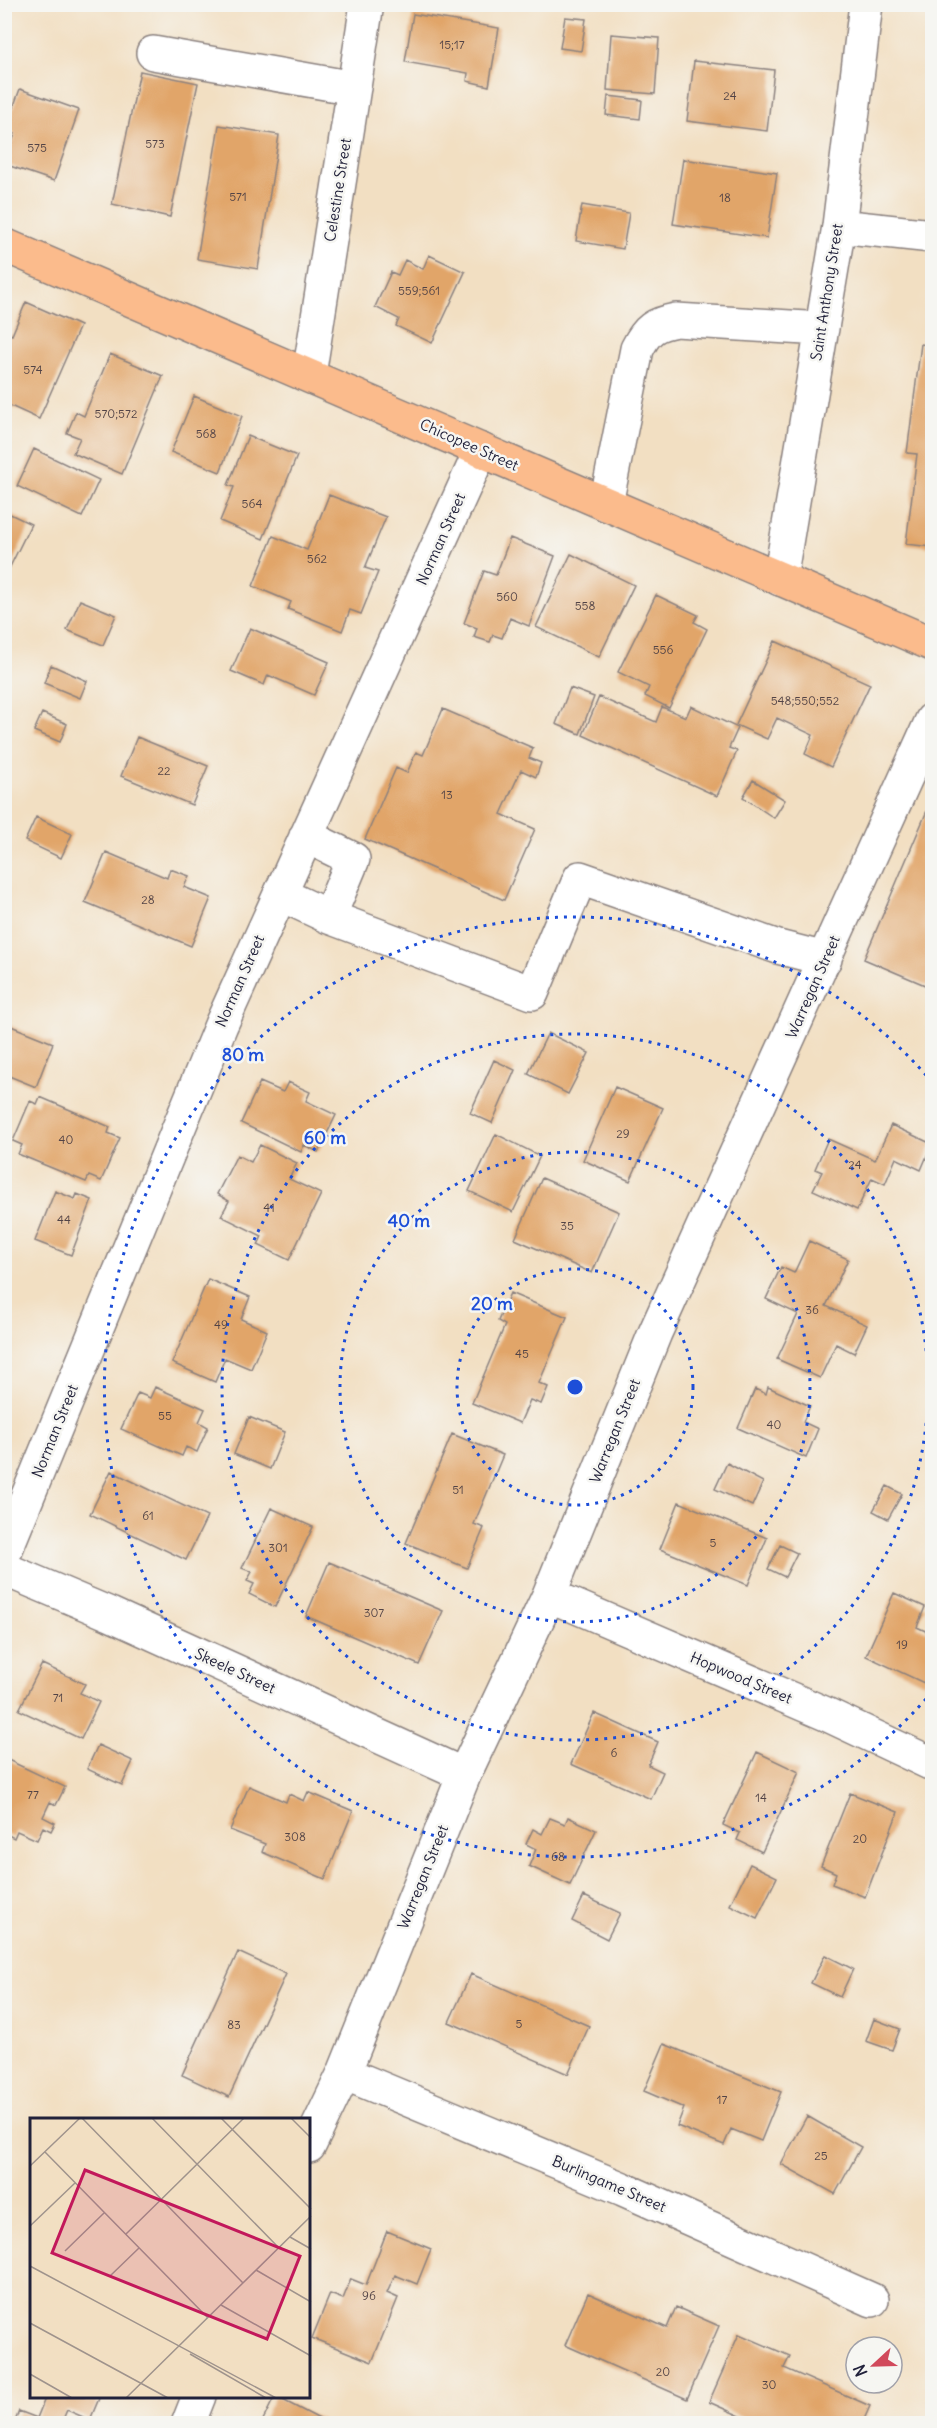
<svg xmlns="http://www.w3.org/2000/svg" width="937" height="2428" viewBox="0 0 937 2428" font-family="Delius,sans-serif">
  <rect width="100%" height="100%" fill="#f6f6f2"/>
  <filter id="ink" filterUnits="userSpaceOnUse"><feTurbulence type="fractalNoise" baseFrequency=".0167" numOctaves="2"/><feDisplacementMap in="SourceGraphic" scale="12" xChannelSelector="R" yChannelSelector="G"/><feConvolveMatrix kernelMatrix="1 2 1 2 8 2 1 2 1" color-interpolation-filters="sRGB"/></filter>
  <filter id="wash" filterUnits="userSpaceOnUse"><feTurbulence type="fractalNoise" baseFrequency=".008" numOctaves="4" result="noise"/><feDisplacementMap in="SourceGraphic" scale="24" xChannelSelector="R" yChannelSelector="G"/><feGaussianBlur stdDeviation="1.35" result="paint"/><feColorMatrix in="noise" values="0 0 0 0 0 0 0 0 0 0 0 0 0 0 0 0 0 1.4 0 .05"/><feComposite in="paint" operator="in"/></filter>
  <g filter="url(#wash)">
    <rect width="100%" height="100%" fill="#f2dfc2"/>
    <g id="blocks">
      <path fill="#e1a569" d="M413,14L499,28L489,86L467,81L468,73L405,62Z
        M565,17L586,19L581,51L560,48Z
        M611,34L659,38L655,94L607,90Z
        M694,61L774,70L767,131L687,121Z
        M140,71L198,83L170,217L112,204Z
        M20,89L79,110L54,181L4,164L15,134L5,130Z
        M608,96L642,100L640,119L606,115Z
        M219,125L279,135L258,269L197,259Z
        M683,159L777,173L767,238L673,224Z
        M582,205L629,213L623,249L576,241Z
        M429,255L465,272L432,343L396,326L399,319L375,307L391,272L398,275L405,260L423,269Z
        M26,302L80,326L39,419L4,403V337L6,333L12,335Z
        M921,344L932,346V547L906,544L917,454L907,453Z
        M110,354L163,376L122,474L73,453L80,438L67,433L76,412L84,416Z
        M194,396L242,416L220,472L171,452Z
        M248,436L297,456L263,539L220,521L234,487L228,485Z
        M34,449L99,480L82,517L17,486Z
        M329,495L386,517L365,568L378,572L361,614L350,610L342,631L288,609L291,602L253,586L273,536L307,550Z
        M4,511L31,524L4,579Z
        M510,538L555,556L529,626L510,618L502,638L493,635L490,642L474,637L477,628L464,623L484,571L496,575Z
        M571,554L634,585L599,657L536,627Z
        M656,595L698,615L694,622L707,629L669,708L645,696L649,687L618,672Z
        M80,600L116,615L103,645L67,630Z
        M250,628L329,662L314,695L268,675L264,685L231,671Z
        M775,641L870,684L831,767L805,754L813,735L777,718L767,739L736,725Z
        M51,665L87,681L80,698L44,683Z
        M570,688L594,697L580,734L556,724Z
        M599,697L656,722L662,707L686,717L691,706L738,728L729,748L737,751L717,796L583,735Z
        M443,709L533,748L529,758L541,763L536,777L521,770L501,814L535,829L504,900L365,839L396,768L407,773L416,752L423,755Z
        M42,713L67,724L60,742L34,731Z
        M137,737L208,766L192,805L121,776Z
        M753,780L785,800L774,818L743,797Z
        M932,799V988L864,959Z
        M36,817L72,834L61,858L25,841Z
        M106,852L167,878L170,869L189,876L184,887L211,898L191,946L85,902Z
        M6,1024L53,1043L36,1087L4,1074Z
        M548,1033L589,1053L568,1094L528,1074Z
        M494,1060L515,1070L492,1123L470,1113Z
        M260,1082L283,1092L288,1082L310,1092L306,1101L336,1115L318,1152L304,1145L301,1152L241,1123Z
        M615,1087L663,1108L630,1181L583,1160Z
        M40,1097L110,1127L108,1133L120,1138L101,1181L89,1176L86,1182L18,1154L22,1145L13,1141L30,1101L37,1104Z
        M891,1125L932,1144L921,1170L896,1158L885,1184L872,1178L857,1210L813,1190L822,1172L815,1169L828,1139L875,1160Z
        M496,1134L540,1156L513,1212L469,1191Z
        M260,1145L297,1163L289,1179L321,1194L289,1260L258,1245L262,1236L221,1216L229,1201L217,1194L237,1155L251,1162Z
        M542,1178L619,1212L592,1273L515,1239Z
        M55,1191L75,1199L77,1194L92,1200L71,1255L35,1241Z
        M809,1241L848,1259L826,1306L867,1325L854,1353L836,1344L820,1378L777,1359L798,1314L766,1299L781,1267L794,1273Z
        M208,1279L250,1297L241,1319L267,1331L251,1369L225,1358L215,1382L172,1363Z
        M510,1293L567,1317L539,1383L548,1387L541,1404L530,1400L520,1423L472,1403L505,1325L498,1321Z
        M155,1387L205,1409L199,1422L208,1427L197,1452L186,1447L182,1456L121,1429L138,1393L150,1398Z
        M768,1387L810,1406L803,1422L818,1429L806,1458L738,1428L755,1389L766,1394Z
        M249,1417L285,1432L270,1469L234,1454Z
        M452,1434L503,1455L474,1524L484,1528L467,1568L406,1543Z
        M727,1463L763,1482L752,1506L715,1489Z
        M111,1471L207,1517L186,1560L90,1514Z
        M887,1486L902,1494L888,1519L873,1511Z
        M679,1502L767,1538L748,1585L660,1549Z
        M271,1508L313,1527L275,1607L249,1594L254,1584L247,1581L252,1572L242,1568Z
        M780,1545L797,1553L785,1577L768,1569Z
        M329,1562L443,1611L419,1665L306,1616Z
        M894,1593L925,1607L917,1627L932,1634V1665L924,1683L866,1656Z
        M42,1664L85,1684L80,1693L99,1702L81,1739L19,1710Z
        M594,1713L658,1742L648,1765L663,1772L651,1799L571,1764Z
        M98,1745L133,1761L122,1785L87,1769Z
        M757,1752L799,1772L762,1852L737,1840L740,1833L723,1825Z
        M8,1760L65,1787L56,1805L50,1802L43,1817L55,1823L51,1831L43,1827L37,1840L17,1831L14,1838L4,1833V1769Z
        M249,1786L286,1802L289,1794L304,1801L308,1792L353,1811L325,1879L262,1852L265,1844L230,1830Z
        M850,1793L898,1812L865,1897L832,1884L836,1873L821,1866Z
        M568,1817L596,1830L570,1885L529,1866L536,1849L526,1844L533,1829L542,1834L550,1818L565,1824Z
        M750,1864L777,1877L757,1918L730,1905Z
        M584,1896L620,1913L607,1939L572,1921Z
        M238,1952L286,1974L229,2097L182,2075Z
        M825,1955L853,1969L840,1997L811,1983Z
        M471,1974L589,2026L568,2074L449,2022Z
        M874,2019L900,2029L892,2050L866,2041Z
        M664,2044L781,2092L761,2141L731,2129L724,2145L677,2126L684,2108L644,2091Z
        M807,2116L861,2147L835,2194L781,2164Z
        M387,2231L431,2249L417,2284L395,2275L387,2293L398,2298L372,2362L312,2338L330,2294L343,2299L351,2279L366,2285Z
        M588,2293L667,2328L676,2307L719,2326L687,2399L565,2345Z
        M739,2334L790,2356L784,2368L870,2406L862,2424H758L709,2402Z
        M46,2396H100L90,2420L67,2410L61,2424H14L19,2411L37,2418Z
        M275,2396L329,2424H261Z"/>
    </g>
  </g>
  <g filter="url(#ink)">
    <use href="#blocks" fill-opacity="0" stroke="#8a807e" stroke-width="1.5"/>
    <g fill="none" stroke-linecap="round" stroke-linejoin="round">
      <g stroke="#8a807e" stroke-width="36">
        <path id="minor" d="M153,53L354,88
          M839,226L932,236
          M309,375L367,4
          M606,504L637,349C647,329 654,324 676,320L822,329
          M780,579L839,226L866,4
          M306,836L353,859L329,917
          M280,894L329,917L532,993L580,878L778,947L825,959
          M4,1554L221,1025L481,450
          M4,1569L110,1614L464,1775
          M549,1595L826,1714L932,1764
          M344,2073L623,2189L872,2300
          M309,2146L344,2073L464,1775L549,1595L655,1333L932,720
          M188,2424L199,2396"/>
      </g>
      <g stroke="#8a807e" stroke-width="36">
        <path id="major" d="M4,245L932,644"/>
      </g>
      <use href="#minor" stroke="#fff" stroke-width="33"/>
      <use href="#major" stroke="#fbbb8c" stroke-width="33"/>
    </g>
  </g>
  <g fill="none" stroke="#1d4ed8" stroke-width="3" stroke-dasharray="3 6">
    <circle cx="575" cy="1387" r="118"/>
    <circle cx="575" cy="1387" r="235"/>
    <circle cx="575" cy="1387" r="353"/>
    <path d="M932 1692A470 470 0 1 1 932 1082"/>
  </g>
  <g text-anchor="middle" stroke-width="5" stroke-linejoin="round" paint-order="stroke">
    <g font-size="12" fill="#524346">
      <text x="452" y="49">15;17</text>
      <text x="730" y="100">24</text>
      <text x="155" y="148">573</text>
      <text x="37" y="152">575</text>
      <text x="238" y="201">571</text>
      <text x="725" y="202">18</text>
      <text x="419" y="295">559;561</text>
      <text x="33" y="374">574</text>
      <text x="116" y="418">570;572</text>
      <text x="206" y="438">568</text>
      <text x="252" y="508">564</text>
      <text x="317" y="563">562</text>
      <text x="507" y="601">560</text>
      <text x="585" y="610">558</text>
      <text x="663" y="654">556</text>
      <text x="805" y="705">548;550;552</text>
      <text x="164" y="775">22</text>
      <text x="447" y="799">13</text>
      <text x="148" y="904">28</text>
      <text x="623" y="1138">29</text>
      <text x="66" y="1144">40</text>
      <text x="855" y="1169">24</text>
      <text x="269" y="1212">41</text>
      <text x="64" y="1224">44</text>
      <text x="567" y="1230">35</text>
      <text x="812" y="1314">36</text>
      <text x="221" y="1329">49</text>
      <text x="522" y="1358">45</text>
      <text x="165" y="1420">55</text>
      <text x="774" y="1429">40</text>
      <text x="458" y="1494">51</text>
      <text x="148" y="1520">61</text>
      <text x="713" y="1547">5</text>
      <text x="278" y="1552">301</text>
      <text x="374" y="1617">307</text>
      <text x="902" y="1649">19</text>
      <text x="58" y="1702">71</text>
      <text x="614" y="1757">6</text>
      <text x="33" y="1799">77</text>
      <text x="761" y="1802">14</text>
      <text x="295" y="1841">308</text>
      <text x="860" y="1843">20</text>
      <text x="558" y="1861">68</text>
      <text x="519" y="2028">5</text>
      <text x="234" y="2029">83</text>
      <text x="722" y="2104">17</text>
      <text x="821" y="2160">25</text>
      <text x="369" y="2300">96</text>
      <text x="663" y="2376">20</text>
      <text x="769" y="2389">30</text>
    </g>
    <g font-size="15" fill="#22223b" stroke="#f6f6f2">
      <text transform="translate(338 190) rotate(-81)" y="5">Celestine Street</text>
      <text transform="translate(827 292) rotate(-81)" y="5">Saint Anthony Street</text>
      <text transform="translate(469 445) rotate(24)" y="5">Chicopee Street</text>
      <text transform="translate(441 539) rotate(-66)" y="5">Norman Street</text>
      <text transform="translate(240 981) rotate(-66)" y="5">Norman Street</text>
      <text transform="translate(813 987) rotate(-66)" y="5">Warregan Street</text>
      <text transform="translate(55 1431) rotate(-68)" y="5">Norman Street</text>
      <text transform="translate(615 1431) rotate(-68)" y="5">Warregan Street</text>
      <text transform="translate(235 1671) rotate(25)" y="5">Skeele Street</text>
      <text transform="translate(741 1678) rotate(23)" y="5">Hopwood Street</text>
      <text transform="translate(423 1877) rotate(-68)" y="5">Warregan Street</text>
      <text transform="translate(609 2184) rotate(23)" y="5">Burlingame Street</text>
    </g>
  </g>
  <g transform="translate(30 2118)">
    <rect width="280" height="280" fill="#f2dfc2"/>
    <path fill="none" stroke="#9f938c" stroke-width="1.5" d="M52,0L213,165M122,0L249,130M191,0L281,91M261,0L281,20M15,34L178,200M0,48L50,0M0,108L45,65M96,116L214,0M260,119L281,131M35,133L74,95M0,148L246,280M226,152L281,184M80,158L109,130M191,187L281,238M0,205L138,280M160,236L236,280M0,256L42,280M96,280L281,98"/>
    <path fill="#c2185b" fill-opacity="0.15" stroke="#c2185b" stroke-width="3" d="M55,52L270,138L237,221L22,135Z"/>
    <rect width="280" height="280" fill="none" stroke="#22223b" stroke-width="3"/>
  </g>
  <circle cx="575" cy="1387" r="9" fill="#1d4ed8" stroke="#f6f6f2" stroke-width="3"/>
  <g font-size="18" text-anchor="middle" font-weight="bold" fill="#1d4ed8" stroke="#f6f6f2" stroke-width="5" stroke-linejoin="round" paint-order="stroke">
    <text x="243" y="1061">80 m</text>
    <text x="325" y="1144">60 m</text>
    <text x="409" y="1227">40 m</text>
    <text x="492" y="1310">20 m</text>
  </g>
  <rect width="937" height="2428" fill="none" stroke="#f6f6f2" stroke-width="24"/>
  <g transform="translate(874 2365) rotate(248)"><circle r="28" fill="#f6f6f2" stroke="#a1a1a9" stroke-width="1.5"/>
  <path d="M0-4.5L10 22L0 15L-10 22Z" fill="#d1495b"/>
  <text y="-9" font-size="16" font-weight="bold" text-anchor="middle" fill="#22223b">N</text>
  </g>
</svg>
